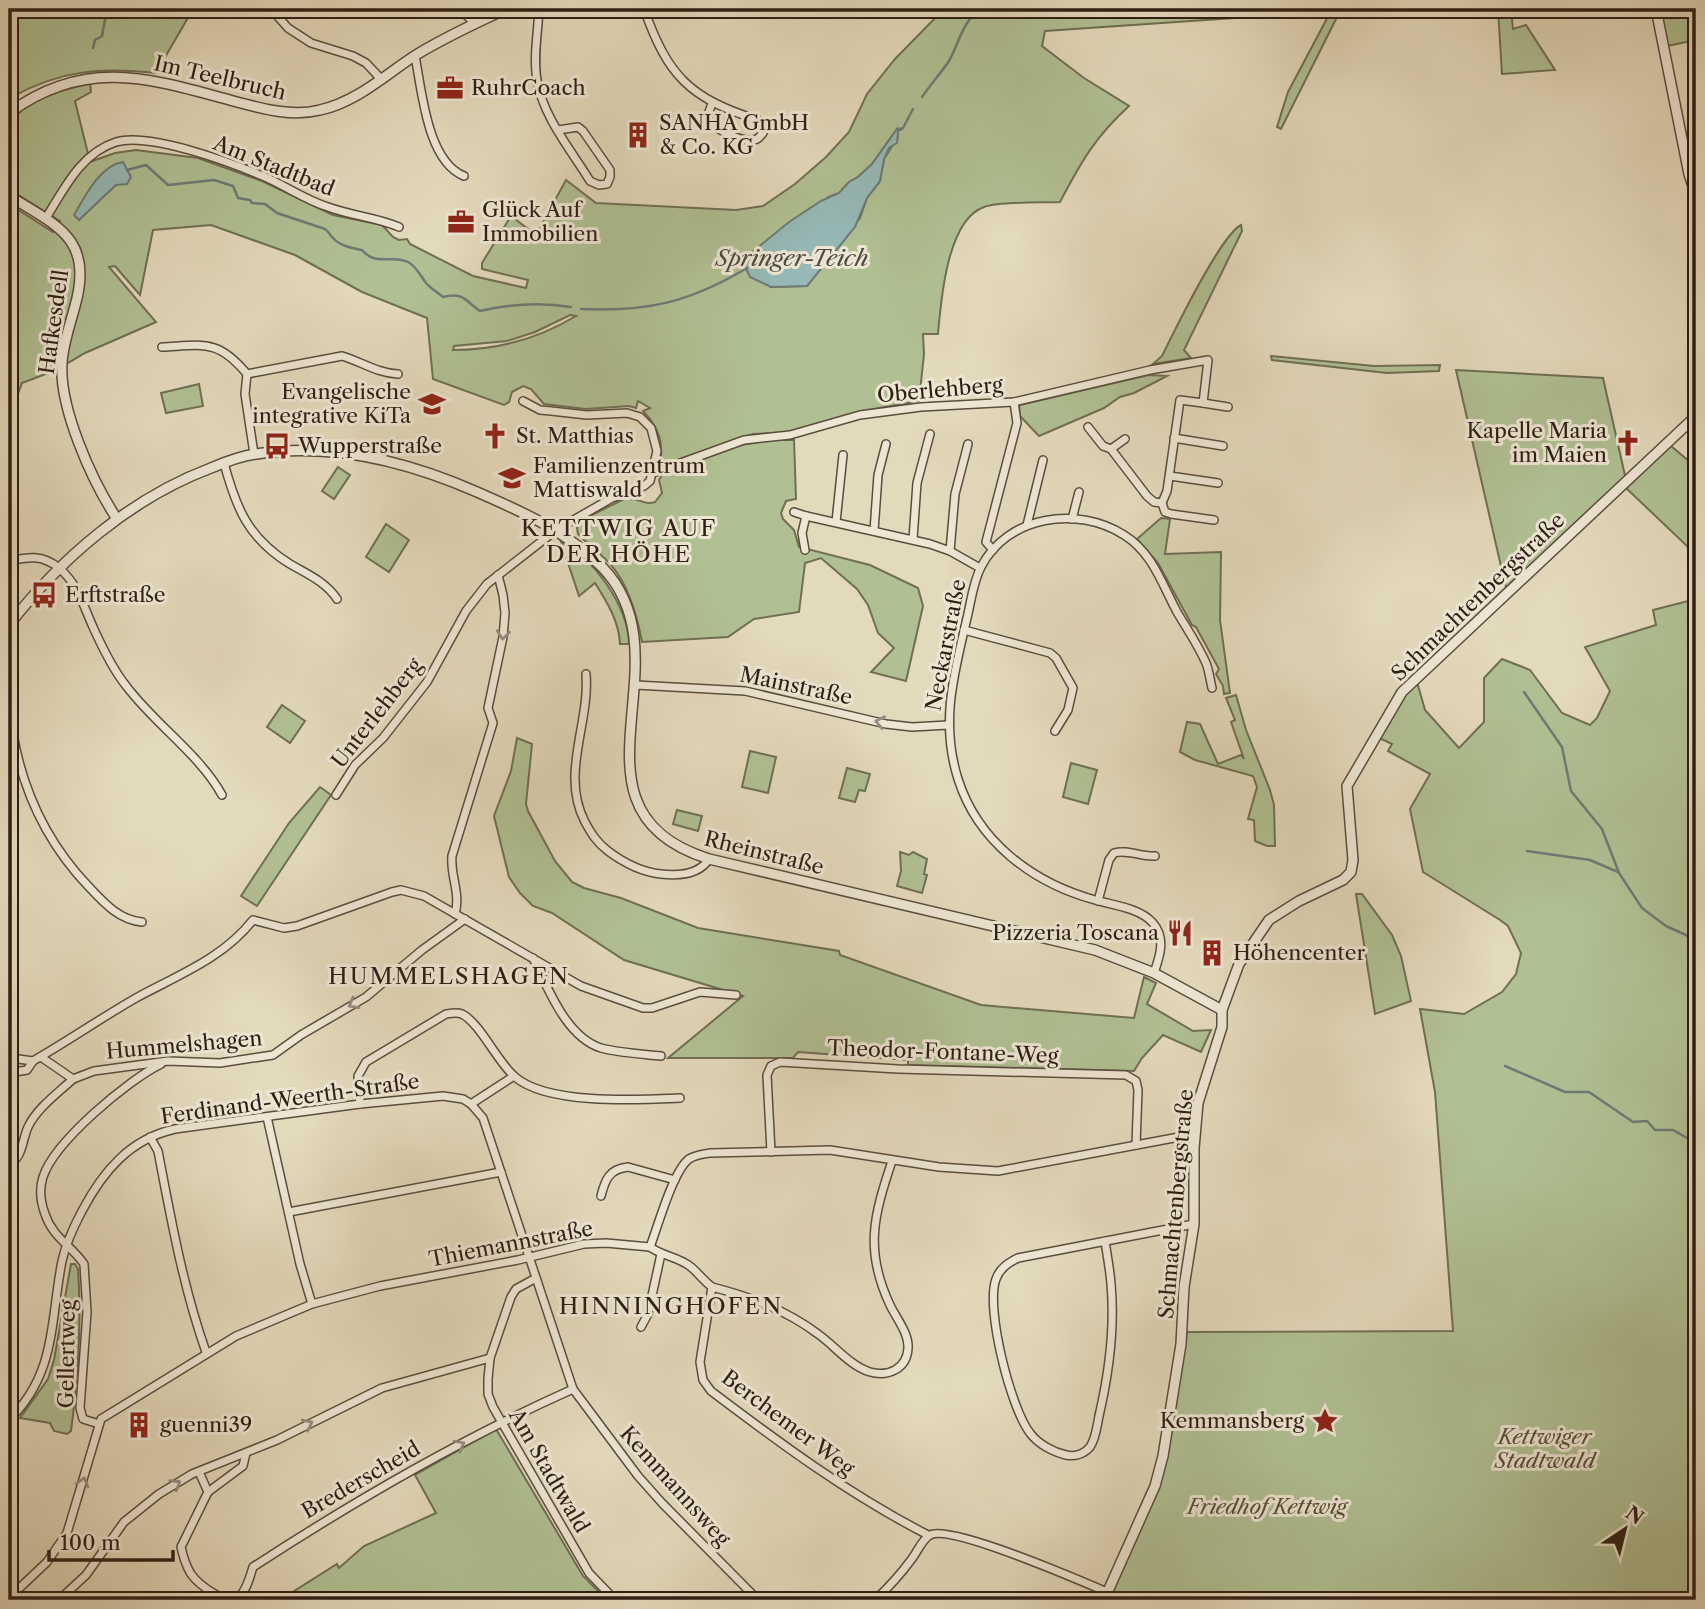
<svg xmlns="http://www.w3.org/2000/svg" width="1705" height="1609" font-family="'Libre Caslon Text',serif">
	<rect width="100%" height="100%" fill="#e3d9bb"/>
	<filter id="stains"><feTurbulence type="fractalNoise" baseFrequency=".00286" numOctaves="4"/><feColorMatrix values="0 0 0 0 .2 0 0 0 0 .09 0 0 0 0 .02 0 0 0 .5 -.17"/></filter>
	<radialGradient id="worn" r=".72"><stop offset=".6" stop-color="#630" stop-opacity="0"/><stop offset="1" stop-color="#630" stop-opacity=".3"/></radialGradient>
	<g fill="#b0c093" stroke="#6f6f54" stroke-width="2" fill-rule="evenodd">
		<path d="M9,9H193L156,73C103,67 60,70 12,97L9,90Z"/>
		<path d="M944,9H1325L1323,12L1045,31L1042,46L1084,78L1129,106C1095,137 1081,162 1060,202C1040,203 1002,201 984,207C947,220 941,300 938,334H923L924,354L919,401L857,412L789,432L753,434L660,466C664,442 659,428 643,411L650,408L638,401L636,408L629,406L586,409L544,404L531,389L523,386L512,392L509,402L504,405L433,379L427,318L362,292L295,255L211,225L153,230L140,295L115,266L109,267L156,322L85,353L56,370L22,383L9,418V204L53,232L60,221L9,189V122L30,103L60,91L90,83L91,92L75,101L90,162L115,153L136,150L198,158L262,181L333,215L382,225L393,237L399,240L407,239L410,244L473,276L526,288L528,280L482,269V263L511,216L536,235L566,180L596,203L736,210L763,206L795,184L826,157L849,132L867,94L895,59ZM897,129L898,137L884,159L880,181L867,198L860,218L807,286L771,287L828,197L839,193L849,182L858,177L872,164ZM570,315L576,316C538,339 496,350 453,350L454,346L507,341L535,332Z"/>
		<path d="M1332,9H1341L1281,129L1277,127L1288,92Z"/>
		<path d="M1498,9H1511L1513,29L1526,25L1555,70L1502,74Z"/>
		<path d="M1661,9H1696V40L1667,46Z"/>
		<path d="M1241,225L1242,231L1184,350L1191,358L1153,364L1162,356C1175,330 1220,236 1241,225Z"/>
		<path d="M1271,356L1374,366L1440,365L1439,371L1387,373L1272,360Z"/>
		<path d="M1456,370L1603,378L1626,480L1506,588Z"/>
		<path d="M1149,375L1167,376L1134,393L1120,397L1104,408L1039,436L1020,416L1019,405Z"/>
		<path d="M199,384L203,406L166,413L161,393Z"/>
		<path d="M772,440H794L796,499L786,501L781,513L783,519L794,530L799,547L870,565L918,588L923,606L906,681L871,672L894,648L878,633L868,605L857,589L821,558L805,563L799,612L754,619L728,637L642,642C637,615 629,586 611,565C601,553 588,545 578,534L577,528L580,521L626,498C638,497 644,506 655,502L662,493L659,480L663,473L741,445Z"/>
		<path d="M1671,446L1696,467V555L1692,556L1687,546L1625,487Z"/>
		<path d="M338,467L350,475L334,499L322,491Z"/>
		<path d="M1161,518L1170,519L1165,554L1221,552L1220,620L1230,693L1224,694L1223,686L1216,674L1219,669L1196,627L1192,625L1158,563L1137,539Z"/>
		<path d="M386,524L409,540L389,572L366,557Z"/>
		<path d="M561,542C594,558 628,606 629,644H620C619,621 607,602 595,583L579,596Z"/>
		<path d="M1696,599V1600H1106L1157,1487L1187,1332L1453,1331L1435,1092L1420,1009L1464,1014L1502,992L1516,974L1521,953L1508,926L1500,920L1423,872L1410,809L1430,774L1388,751L1392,744L1377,737L1398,701L1417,682L1425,710L1459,748L1484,722V678L1502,659L1530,670L1562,713L1590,725L1597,718L1610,691L1585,647L1656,625L1653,610Z"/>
		<path d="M1236,695L1246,730L1270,790L1274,805L1275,846H1267L1255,841L1254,820L1248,819L1257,787L1253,776L1195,760L1180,752L1187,722L1200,724L1218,764L1241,755L1244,759L1231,722L1235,720L1226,698Z"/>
		<path d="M282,705L305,721L290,743L267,727Z"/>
		<path d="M517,738L532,744L526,804L528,811L555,861L572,882L584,888L621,898L698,928L839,951L840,955L981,1005L1134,1018L1144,977L1156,983L1147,1004L1193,1031L1211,1030L1201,1052L1163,1035L1142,1058L1134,1071L908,1065V1060L798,1052L793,1058H668L743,996L624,960L552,913L533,906L520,893L509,877L494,816L511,771Z"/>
		<path d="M750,751L776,757L768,793L742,787Z"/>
		<path d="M1071,763L1097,770L1088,804L1063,797Z"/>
		<path d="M847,768L870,774L865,791L859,790L855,802L839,798Z"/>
		<path d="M320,787L331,795L257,906L241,896L289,823Z"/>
		<path d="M677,810L702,816L698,831L673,824Z"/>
		<path d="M900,852L909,855L913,852L927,859L924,874L927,875L922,893L897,886L901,871Z"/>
		<path d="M1356,894H1362L1392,935L1401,956L1411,1001L1375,1014Z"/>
		<path d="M71,1264H75L78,1269C82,1323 78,1377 71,1431L67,1434L54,1431L50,1423L20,1418L48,1379L54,1360Z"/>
		<path d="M496,1429L583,1576L607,1600H280L337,1564L339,1568L364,1546L436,1513L415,1475Z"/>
	</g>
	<g fill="#96b9b7" stroke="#6c7b76" stroke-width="2">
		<path d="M903,128L898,131L897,143L889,148L884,159L880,181L867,198L855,227L807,286L771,287L750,277L745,266L751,253L789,222L821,201L839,193L849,182L858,177L872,164L897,129Z"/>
		<path d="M123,162L131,177L127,184L116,185L79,220L74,215C84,198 100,165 123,162Z"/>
	</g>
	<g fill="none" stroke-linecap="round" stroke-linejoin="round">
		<g stroke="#6c7b76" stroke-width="2.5">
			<path d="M93,48L95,40L102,36L107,9"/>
			<path d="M922,97C930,85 941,73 949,61C959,43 963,20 981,9"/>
			<path d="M900,130L903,128L913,109"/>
			<path d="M127,170L146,165L168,185L214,180L233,186L238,198L250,200L252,203L265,204L277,213L325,229C328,231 330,235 333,238C340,246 352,248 362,250C376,267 393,254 408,262C416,266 420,275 426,283C430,288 437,292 443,297C464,292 464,300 480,311C510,304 541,302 571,307"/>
			<path d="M581,309C648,312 690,302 747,268"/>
			<path d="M1524,692L1562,747L1571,791L1602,829L1619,873L1642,908L1666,926L1686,935L1696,947"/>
			<path d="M1527,851L1590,860L1618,872"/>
			<path d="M1505,1066L1565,1092H1589L1633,1122L1647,1121L1655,1130H1673L1696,1143"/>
		</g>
		<g stroke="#5b4d3e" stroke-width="10">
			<g id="minor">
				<path d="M271,9L288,28L311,43L353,56L366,63L381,79"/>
				<path d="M459,9L475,23"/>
				<path d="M539,9C538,32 533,57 537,80C543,117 571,150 590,181L599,185L607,184L610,177V170L583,131L578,127L558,130"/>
				<path d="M644,9C668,76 689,98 758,120L763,125V133C759,137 759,139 754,140C743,143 711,128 707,118L712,103"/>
				<path d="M415,56C422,91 427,161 464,176"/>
				<path d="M46,218C64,189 81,153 116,142C150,132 232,163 265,177C286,186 305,200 328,207C352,216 376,217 399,227"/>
				<path d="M162,347C204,345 218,339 247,374L245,394L254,454"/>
				<path d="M247,374L342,356C362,362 377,373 398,374"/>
				<path d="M1203,403L1228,407"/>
				<path d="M1174,438L1223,446"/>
				<path d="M1111,449L1125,439"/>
				<path d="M224,463C236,508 248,538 290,564C307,574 326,582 337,599"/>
				<path d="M653,473L744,440L790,435L860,415L921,407L1014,402L1150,370L1208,360L1203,403L1180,400L1167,491L1162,503L1154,502L1147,496L1111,449L1103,446L1088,427"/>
				<path d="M1170,476L1218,483"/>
				<path d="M1162,503L1165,512L1171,514L1214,520"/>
				<path d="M794,512L806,516L930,544L950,551L980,568"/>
				<path d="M1072,519L1079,492"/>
				<path d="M836,522L843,455"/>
				<path d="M1027,525L1043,460"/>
				<path d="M874,531L878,475L886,444"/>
				<path d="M913,539L917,483L930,434"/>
				<path d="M805,550L802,533L806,516"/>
				<path d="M993,550L986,542L1017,423L1014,402"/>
				<path d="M950,551L955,494L968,444"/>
				<path d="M9,561C28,557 42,554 59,568C78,584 83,605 93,627C102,647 113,670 127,687C156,725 200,755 222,795"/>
				<path d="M964,630L1050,653L1056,658L1073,688L1068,710L1055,731"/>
				<path d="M586,674C590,724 560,774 585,822C591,833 597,843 608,851C624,863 641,872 661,874C679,876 699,875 709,859"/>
				<path d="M636,685L745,691L886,724L912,727L948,725"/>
				<path d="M9,703C15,773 40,836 89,887C104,903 119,920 142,922"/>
				<path d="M336,795L355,765L383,738L427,682L466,611L487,584L556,530L612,498L644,486L650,481L657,451L651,428L640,417L627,413L587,415L551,411L540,410L523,401"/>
				<path d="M1098,901L1109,860L1114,853C1127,849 1141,857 1155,856"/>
				<path d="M455,914C461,893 450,876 452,856L493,723L488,708L503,637L505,613L503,595L498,575"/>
				<path d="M533,958C548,988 566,1037 601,1048C620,1053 642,1054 661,1056"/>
				<path d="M1154,973C1160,956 1166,938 1153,923C1140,908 1113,905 1095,900C1033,883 978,842 958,779C940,722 954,674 967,618C971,602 973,582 981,567C1007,516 1077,505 1124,535C1152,552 1162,584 1177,612C1187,629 1198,645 1206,663C1209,670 1210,680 1212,688"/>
				<path d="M41,1057L73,1079L94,1071L168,1061L220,1063L273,1055L301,1035L366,997L422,950L465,919"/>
				<path d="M11,1058L33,1061"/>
				<path d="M9,1073L27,1070L33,1061C68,1041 101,1018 136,998C178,975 222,959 253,920L284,928L297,926L392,892L401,890L424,896L581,986L643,1008H652L700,992L736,995"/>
				<path d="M360,1104L358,1076L366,1062L446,1014C452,1013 457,1012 462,1014C480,1023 498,1063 515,1077C548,1105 637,1100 680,1098"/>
				<path d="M471,1104L514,1076"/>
				<path d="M267,1117L300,1264L312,1304"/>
				<path d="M150,1137L158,1151C171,1219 183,1287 206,1352"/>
				<path d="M771,1152L767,1075L771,1066L780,1062L898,1069L1126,1075L1136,1081L1138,1090L1136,1145"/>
				<path d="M9,1164C23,1158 22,1140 28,1127C37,1108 58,1093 73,1079"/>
				<path d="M601,1196C605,1180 609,1169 628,1167L675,1180"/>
				<path d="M289,1212L501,1172"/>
				<path d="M1105,1241C1107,1255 1110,1270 1111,1284C1115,1328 1109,1373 1099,1416C1097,1426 1096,1438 1090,1447C1084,1454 1075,1457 1066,1455C1053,1452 1038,1444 1030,1433C1011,1409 985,1308 996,1279C1000,1268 1008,1263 1018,1258L1194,1224"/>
				<path d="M650,1247C658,1226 673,1171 689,1159C695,1155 703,1154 710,1153L830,1150L939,1167L998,1171L1195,1134"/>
				<path d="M650,1247C662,1256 679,1257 691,1267C699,1274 704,1281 712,1287L700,1362L703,1380L711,1391C781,1444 850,1495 928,1535"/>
				<path d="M536,1278L516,1289L511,1297L490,1358L488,1379V1394L493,1407L589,1573L615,1600"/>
				<path d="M712,1287C751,1297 786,1310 818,1334C835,1346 850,1366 870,1372C888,1377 907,1369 908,1348C909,1333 896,1318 890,1305C864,1250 874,1215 892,1161"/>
				<path d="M641,1327L648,1314L661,1254"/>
				<path d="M9,1420C57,1373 50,1321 62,1261C66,1243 74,1226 82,1211C103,1171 130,1139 175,1129L360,1104L443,1096L463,1099L471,1104L483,1118L573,1389L638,1476L662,1503L758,1600"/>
				<path d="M99,1424L83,1419L80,1408L87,1312L84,1264C71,1245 53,1238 45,1214C41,1203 39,1189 43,1177C54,1142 128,1080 161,1064"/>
				<path d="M246,1453L243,1466L208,1492L181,1547C183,1556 186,1566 191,1574C198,1584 227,1607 239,1597C247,1590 250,1576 253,1567C356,1500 461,1439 573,1389"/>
				<path d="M199,1472L208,1492"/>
				<path d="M9,1598L47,1562L67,1533L101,1419L236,1336L312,1304L380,1286L518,1260L584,1244L606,1243L650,1247"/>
				<path d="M59,1600L86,1575L124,1522L159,1494L192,1474L277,1440L382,1388L490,1358"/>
				<path d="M875,1600C888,1588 900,1575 911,1560C917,1553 922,1539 930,1535C950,1524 1081,1581 1107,1592"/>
			</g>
		</g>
		<g stroke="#5b4d3e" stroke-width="12">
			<g id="tertiary">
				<path d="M1656,9L1689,174L1696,195"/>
				<path d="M9,113C87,56 152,79 237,102C264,109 292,117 320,110C357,102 386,74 416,55C445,37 476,23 506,9"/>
				<path d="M9,196C58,226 94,239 75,306C70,325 63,344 62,363C59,408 92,481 117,519"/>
				<path d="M9,625C61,558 131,498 211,468C225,462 241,456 256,454C332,442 409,462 477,492C523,512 568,532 603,568C691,661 553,810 709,859L1095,950L1154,973L1222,1010"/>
				<path d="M9,1009L12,1049L9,1064"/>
				<path d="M1104,1600L1155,1486L1163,1456L1181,1344L1184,1287L1194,1224V1148L1198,1103L1222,1027V1010L1239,964L1269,920L1299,901L1343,880L1351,872L1353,860L1347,786L1402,692L1696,416"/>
			</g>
		</g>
		<use href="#minor" stroke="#ede6d3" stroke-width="7"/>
		<use href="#tertiary" stroke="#ede6d3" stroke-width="9"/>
	</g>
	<defs><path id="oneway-chevron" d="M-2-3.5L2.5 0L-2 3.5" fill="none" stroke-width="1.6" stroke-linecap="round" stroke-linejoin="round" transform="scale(1.75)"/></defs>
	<g stroke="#978c7d">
		<use href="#oneway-chevron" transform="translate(503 635) rotate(97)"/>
		<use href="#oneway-chevron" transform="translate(880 722) rotate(-168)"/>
		<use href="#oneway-chevron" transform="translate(353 1004) rotate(151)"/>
		<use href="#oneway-chevron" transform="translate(308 1424) rotate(-26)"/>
		<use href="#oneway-chevron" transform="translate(460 1445) rotate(-28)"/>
		<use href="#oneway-chevron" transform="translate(83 1482) rotate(-74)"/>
		<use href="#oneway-chevron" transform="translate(176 1484) rotate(-31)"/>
	</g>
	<defs>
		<g id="office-bare" transform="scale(2.1)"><path d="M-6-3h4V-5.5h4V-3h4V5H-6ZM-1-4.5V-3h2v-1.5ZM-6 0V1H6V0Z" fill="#8f2418" stroke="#ede6d3" stroke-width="2.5" paint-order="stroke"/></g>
		<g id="building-bare" transform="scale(2.1)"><path d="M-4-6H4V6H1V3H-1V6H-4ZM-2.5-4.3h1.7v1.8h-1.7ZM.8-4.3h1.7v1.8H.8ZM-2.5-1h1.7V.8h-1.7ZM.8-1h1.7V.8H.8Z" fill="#8f2418" stroke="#ede6d3" stroke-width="2.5" paint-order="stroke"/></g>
		<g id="school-bare" transform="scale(2.1)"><path d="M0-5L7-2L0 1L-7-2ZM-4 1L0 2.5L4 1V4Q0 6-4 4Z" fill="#8f2418" stroke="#ede6d3" stroke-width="2.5" paint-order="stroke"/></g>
		<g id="church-bare" transform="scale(2.1)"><path d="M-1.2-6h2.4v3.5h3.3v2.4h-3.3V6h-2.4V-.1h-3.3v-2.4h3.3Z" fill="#8f2418" stroke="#ede6d3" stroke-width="2.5" paint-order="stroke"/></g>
		<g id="bus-bare" transform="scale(2.1)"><path d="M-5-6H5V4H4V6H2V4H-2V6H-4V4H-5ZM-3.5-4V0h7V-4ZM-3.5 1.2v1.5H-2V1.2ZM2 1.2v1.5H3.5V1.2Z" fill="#8f2418" stroke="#ede6d3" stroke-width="2.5" paint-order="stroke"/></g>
		<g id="restaurant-bare" transform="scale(2.1)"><path d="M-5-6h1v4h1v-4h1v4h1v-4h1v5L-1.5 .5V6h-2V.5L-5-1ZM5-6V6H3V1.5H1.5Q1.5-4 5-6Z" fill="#8f2418" stroke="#ede6d3" stroke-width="2.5" paint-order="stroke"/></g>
		<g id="sight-bare" transform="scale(2.1)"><path d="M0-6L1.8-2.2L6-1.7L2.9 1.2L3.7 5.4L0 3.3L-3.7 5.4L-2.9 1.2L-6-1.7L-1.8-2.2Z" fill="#8f2418" stroke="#ede6d3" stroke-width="2.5" paint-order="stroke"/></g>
	</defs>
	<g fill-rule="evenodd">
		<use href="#office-bare" x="450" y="88"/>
		<use href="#building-bare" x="638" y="135"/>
		<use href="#office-bare" x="461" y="222"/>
		<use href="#school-bare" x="432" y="404"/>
		<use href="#church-bare" x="495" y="436"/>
		<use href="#church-bare" x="1628" y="443"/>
		<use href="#bus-bare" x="277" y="446"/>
		<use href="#school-bare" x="512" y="478"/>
		<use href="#bus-bare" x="44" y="595"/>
		<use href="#restaurant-bare" x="1180" y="933"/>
		<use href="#building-bare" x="1212" y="953"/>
		<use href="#sight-bare" x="1325" y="1421"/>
		<use href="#building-bare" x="139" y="1425"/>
	</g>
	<g text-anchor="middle" stroke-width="6" stroke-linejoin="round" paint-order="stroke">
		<g font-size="21" fill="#2e1e14" stroke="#ede6d3">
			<text transform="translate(220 78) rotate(13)" y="7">Im Teelbruch</text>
			<text transform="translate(274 166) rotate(22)" y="7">Am Stadtbad</text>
			<text transform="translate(54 322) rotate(-82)" y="7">Hafkesdell</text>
			<text transform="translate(940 390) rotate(-5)" y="7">Oberlehberg</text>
			<text transform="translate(1478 597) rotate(-44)" y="7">Schmachtenbergstraße</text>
			<text transform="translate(946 645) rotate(-79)" y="7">Neckarstraße</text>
			<text transform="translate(796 686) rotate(12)" y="7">Mainstraße</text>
			<text transform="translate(377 713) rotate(-52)" y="7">Unterlehberg</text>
			<text transform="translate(764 853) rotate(14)" y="7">Rheinstraße</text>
			<text transform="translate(184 1045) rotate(-5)" y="7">Hummelshagen</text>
			<text transform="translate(943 1052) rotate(2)" y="7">Theodor-Fontane-Weg</text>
			<text transform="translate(290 1099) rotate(-8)" y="7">Ferdinand-Weerth-Straße</text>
			<text transform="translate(1176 1204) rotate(-85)" y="7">Schmachtenbergstraße</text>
			<text transform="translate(511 1244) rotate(-11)" y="7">Thiemannstraße</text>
			<text transform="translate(67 1354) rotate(-89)" y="7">Gellertweg</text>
			<text transform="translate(788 1423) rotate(37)" y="7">Berchemer Weg</text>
			<text transform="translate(549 1471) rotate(60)" y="7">Am Stadtwald</text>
			<text transform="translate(361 1480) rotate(-30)" y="7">Brederscheid</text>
			<text transform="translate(675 1486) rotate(48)" y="7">Kemmannsweg</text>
		</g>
		<g font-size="21" fill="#2e1e14" stroke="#ede6d3" text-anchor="start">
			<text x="471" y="95">RuhrCoach</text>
			<text x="659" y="130">SANHA GmbH<tspan x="659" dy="24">&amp; Co. KG</tspan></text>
			<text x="482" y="217">Glück Auf<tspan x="482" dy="24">Immobilien</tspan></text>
			<text x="411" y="399" text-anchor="end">Evangelische<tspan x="411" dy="24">integrative KiTa</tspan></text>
			<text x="1607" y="438" text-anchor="end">Kapelle Maria<tspan x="1607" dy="24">im Maien</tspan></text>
			<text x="516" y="443">St. Matthias</text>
			<text x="298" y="453">Wupperstraße</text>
			<text x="533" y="473">Familienzentrum<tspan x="533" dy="24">Mattiswald</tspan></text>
			<text x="65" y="602">Erftstraße</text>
			<text x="1159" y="940" text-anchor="end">Pizzeria Toscana</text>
			<text x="1233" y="960">Höhencenter</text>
			<text x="1304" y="1428" text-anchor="end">Kemmansberg</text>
			<text x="160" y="1432">guenni39</text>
		</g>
		<g font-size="21" font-style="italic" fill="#554f3a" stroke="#ede6d3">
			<text x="1545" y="1444">Kettwiger<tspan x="1545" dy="24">Stadtwald</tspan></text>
			<text x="1267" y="1514">Friedhof Kettwig</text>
		</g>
		<g font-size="23" font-style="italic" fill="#4d4c45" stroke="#ede6d3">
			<text x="792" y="266">Springer-Teich</text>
		</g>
		<g font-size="23" letter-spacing="2" fill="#2e1e14" stroke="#ede6d3">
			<text x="619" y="536">KETTWIG AUF<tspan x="619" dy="26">DER HÖHE</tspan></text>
			<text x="449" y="984">HUMMELSHAGEN</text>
			<text x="671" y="1314">HINNINGHOFEN</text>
		</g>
	</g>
	<rect width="1705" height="1609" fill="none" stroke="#e3d9bb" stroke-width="35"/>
	<rect x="10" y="10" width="1684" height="1588" fill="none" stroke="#2e1e14" stroke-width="3.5"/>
	<rect x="18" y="18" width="1670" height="1574" fill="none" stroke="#2e1e14" stroke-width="2"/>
	<g transform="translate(1625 1529) rotate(35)" stroke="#ede6d3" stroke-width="5" paint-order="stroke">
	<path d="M0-5L12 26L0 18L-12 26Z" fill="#2e1e14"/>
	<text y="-10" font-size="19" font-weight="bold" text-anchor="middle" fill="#2e1e14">N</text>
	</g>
	<path d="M49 1550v10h124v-10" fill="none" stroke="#2e1e14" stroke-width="3.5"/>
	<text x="60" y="1550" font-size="21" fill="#2e1e14" stroke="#ede6d3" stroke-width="5" paint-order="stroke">100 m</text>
	<rect width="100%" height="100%" filter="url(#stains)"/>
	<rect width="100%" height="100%" fill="url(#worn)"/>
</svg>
